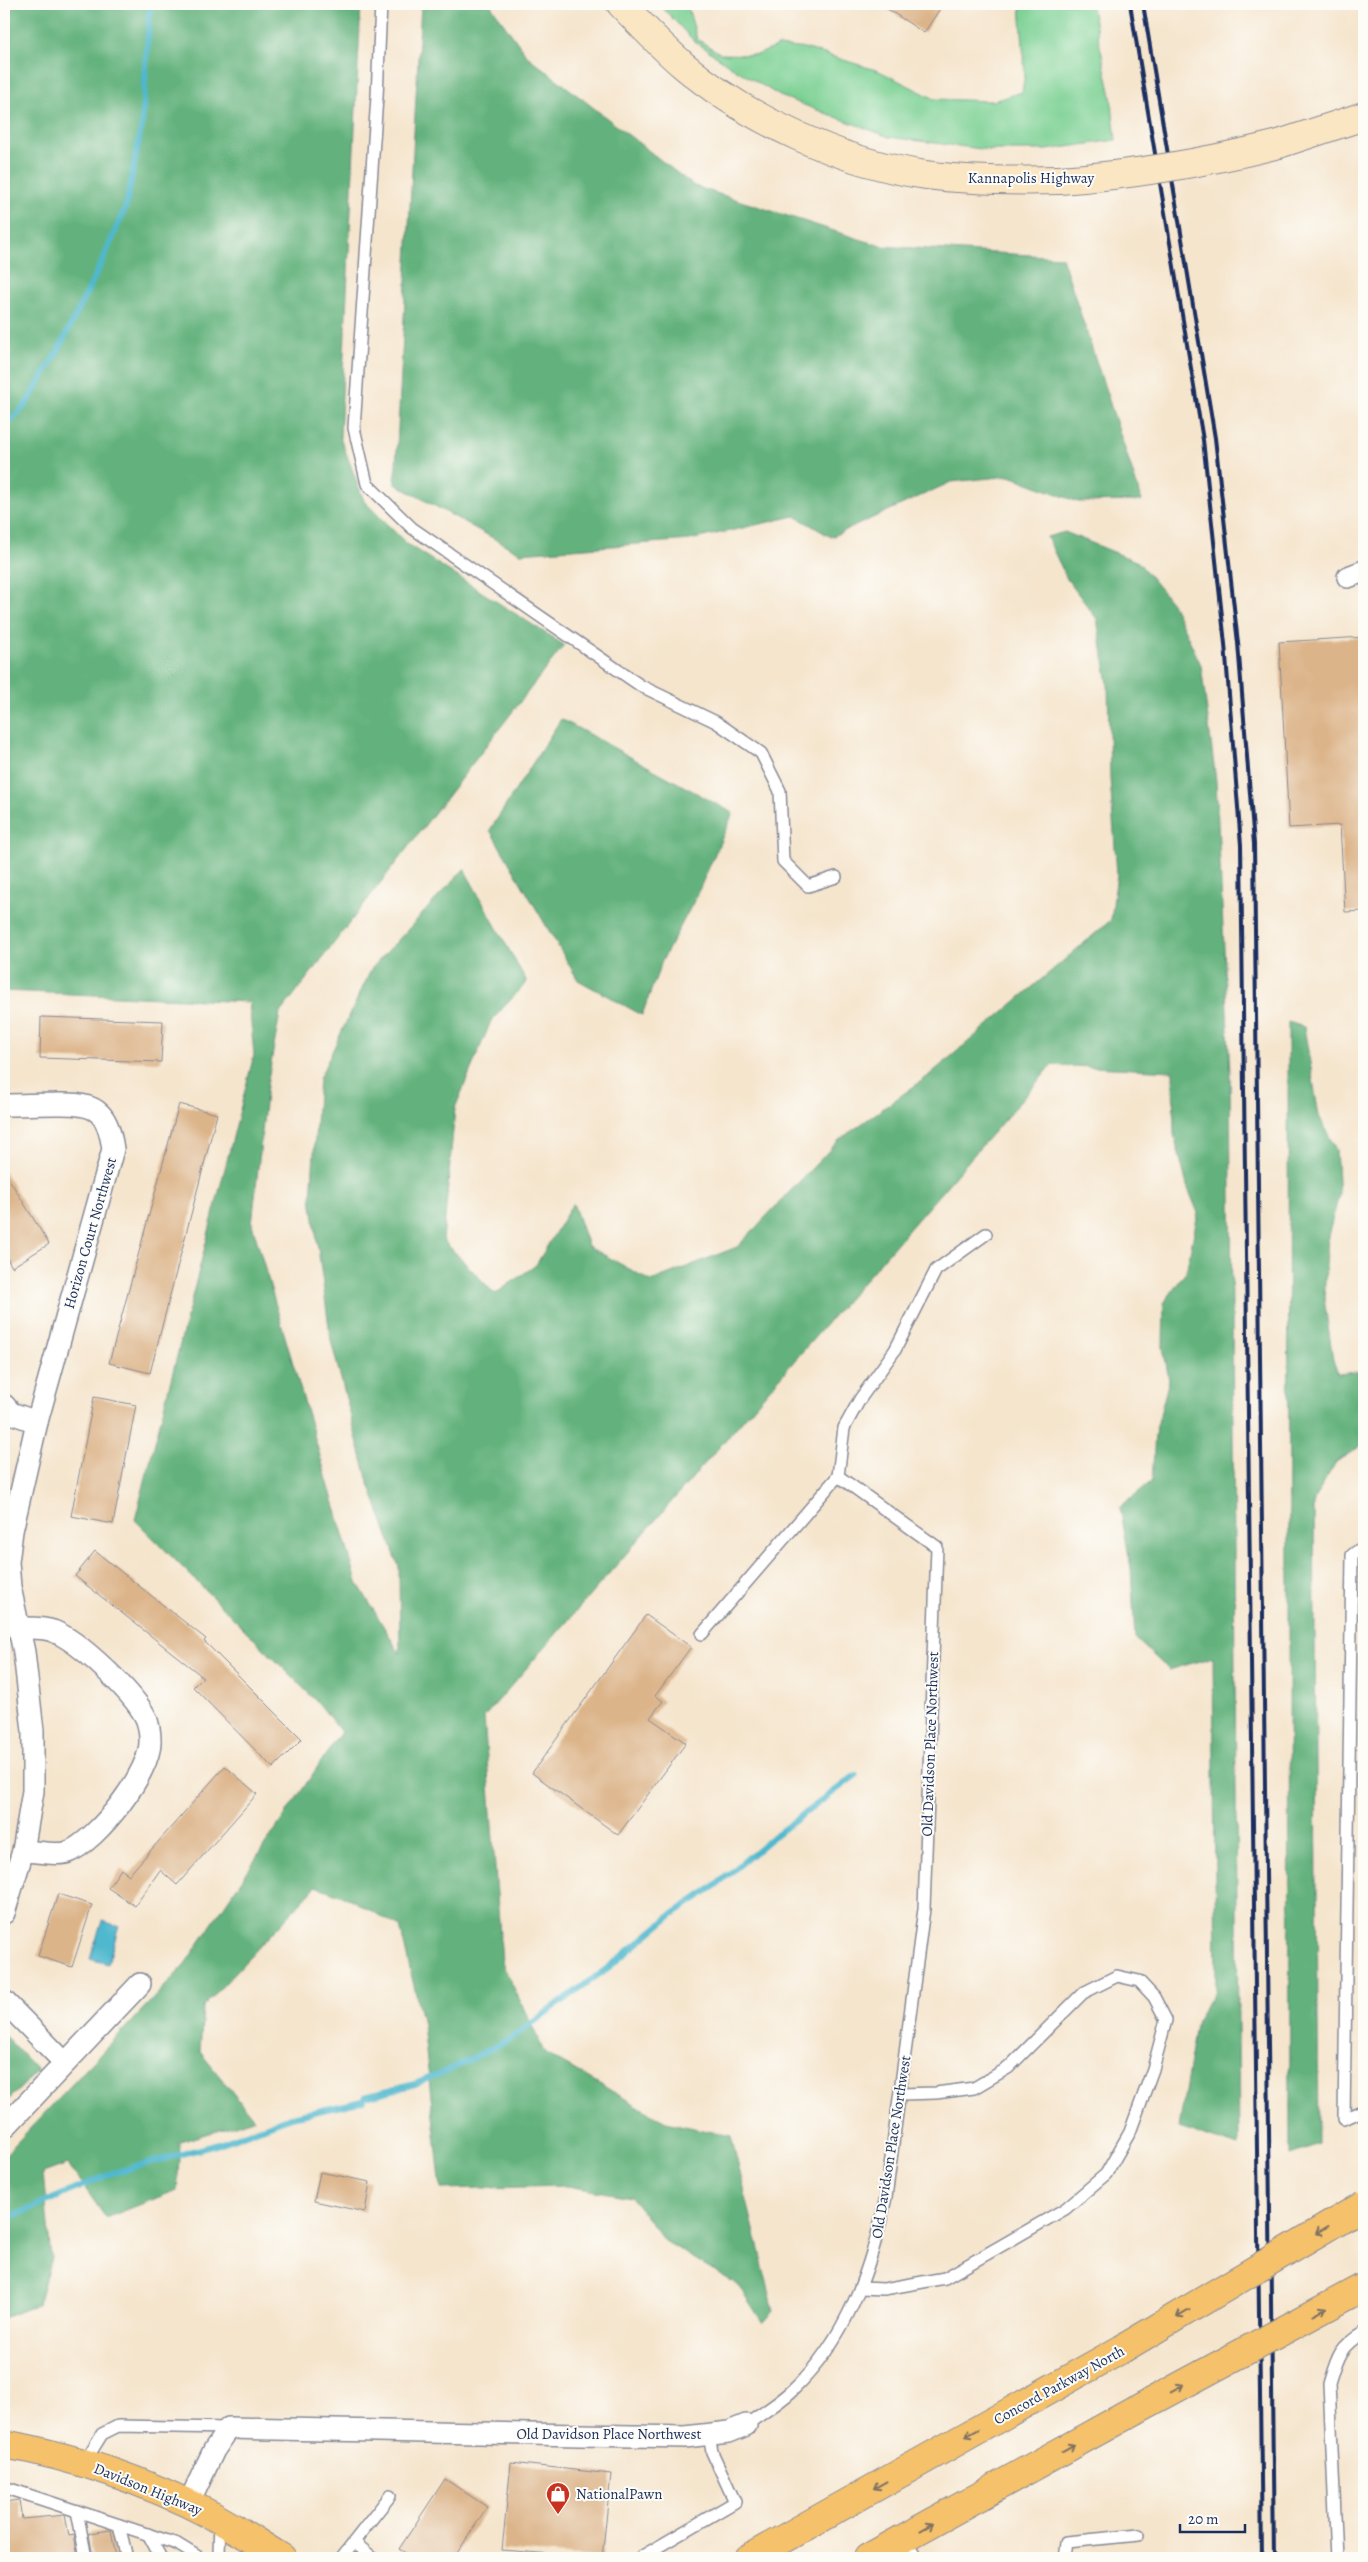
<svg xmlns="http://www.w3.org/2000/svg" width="1368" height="2562" font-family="Alegreya,serif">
	<rect width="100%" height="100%" fill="#fdfcf7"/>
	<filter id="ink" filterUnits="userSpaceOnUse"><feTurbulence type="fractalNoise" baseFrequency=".02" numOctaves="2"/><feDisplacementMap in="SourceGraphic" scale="10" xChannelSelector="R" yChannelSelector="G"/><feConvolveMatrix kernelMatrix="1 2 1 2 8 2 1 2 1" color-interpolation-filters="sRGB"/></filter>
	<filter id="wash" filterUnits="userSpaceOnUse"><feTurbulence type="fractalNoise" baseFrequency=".0096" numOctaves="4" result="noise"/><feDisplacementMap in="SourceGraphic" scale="20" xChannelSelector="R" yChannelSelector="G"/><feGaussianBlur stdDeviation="1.12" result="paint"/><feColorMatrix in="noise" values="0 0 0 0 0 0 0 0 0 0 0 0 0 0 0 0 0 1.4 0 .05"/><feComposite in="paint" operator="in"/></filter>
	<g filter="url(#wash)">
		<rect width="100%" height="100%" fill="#f5e5cd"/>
		<path fill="#7ad093" stroke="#4a8078" d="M659,4H687L697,39L721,54L757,55L778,46L808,49L879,71L935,99L993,101L1022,92L1025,74L1020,4H1091L1111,96L1116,140L1046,150H989L889,137L780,96L730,66L692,39Z"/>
		<g fill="#63b27d" stroke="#3f706e">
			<path d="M4,4H361L340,437L364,501L407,544L564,645L280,1013L267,1085L252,1224L357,1582L400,1654L399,1567L367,1478L331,1341L311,1198L319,1079L372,968L464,869L527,982L491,1021L455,1108L443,1240L495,1294L536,1265L573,1203L588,1246L651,1281L737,1247L839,1140L927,1077L1111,920L1117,874L1110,779L1108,684L1097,619L1067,579L1047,537L1065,532L1138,562L1172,603L1201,665L1216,781L1230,1073L1239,2147L1179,2128L1197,2019L1216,1989L1213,1657L1169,1670L1135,1638L1131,1568L1120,1507L1152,1481L1155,1434L1169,1380L1163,1347L1164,1303L1186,1272L1198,1213L1187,1186L1174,1134L1173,1071L1052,1065L484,1717L502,1963L545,2053L666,2122L731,2136L774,2311L763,2323L738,2285L665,2241L631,2197L567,2186L441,2189L423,2024L400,1927L350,1899L316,1886L203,2007L200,2052L254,2119L180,2142L177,2190L106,2218L68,2164L43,2173L51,2258L38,2304L4,2318V2156L183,1967L341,1732L320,1705L135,1520L254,1055L249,1002L4,991Z"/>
			<path d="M421,4H490L527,56L694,186L881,246L1062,257L1142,501L1078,502L1010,476L951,482L831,537L795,516L690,540L520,553L395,484Z"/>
			<path d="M561,719L733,813L695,899L662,961L642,1015L578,980L490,830Z"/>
			<path d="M1288,1022L1304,1027L1319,1116L1336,1150L1339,1195L1328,1236L1324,1298L1333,1360L1338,1374L1364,1371V1444L1336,1462L1314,1499L1319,2145L1290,2155Z"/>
			<path d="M4,2035L38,2071L4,2104Z"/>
		</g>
		<path fill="#50b8ce" stroke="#367496" d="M102,1921L119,1926L108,1964L90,1959Z"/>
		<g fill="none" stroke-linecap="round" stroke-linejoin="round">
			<g stroke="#50b8ce" stroke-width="6">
				<path d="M4,427L25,406L59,349L103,260L126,206L142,124L150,4"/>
				<path d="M4,2220L112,2173L219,2144L291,2117L363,2101L365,2097L415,2084L453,2068L510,2039L609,1967L673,1914L715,1886L769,1840L856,1775"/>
			</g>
		</g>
		<g id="blocks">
			<g fill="#dcb489">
				<path d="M880,4H943L924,33Z"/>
				<path d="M1364,637V911L1345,912L1340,825L1289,828L1279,642Z"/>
				<path d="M41,1017L163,1021L161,1062L40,1058Z"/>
				<path d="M179,1104L217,1114L150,1373L109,1363Z"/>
				<path d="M4,1171L49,1244L12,1267L4,1253Z"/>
				<path d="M94,1397L136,1405L113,1524L71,1516Z"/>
				<path d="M95,1551L206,1639L204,1641L302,1739L273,1768L193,1687L203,1677L75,1576Z"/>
				<path d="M646,1615L691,1647L655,1696L663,1701L650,1718L686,1743L618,1835L532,1773Z"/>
				<path d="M225,1766L257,1794L177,1885L160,1870L135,1906L108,1888L121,1869L129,1875Z"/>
				<path d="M58,1894L92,1905L72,1967L38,1956Z"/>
				<path d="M320,2172L370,2182L365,2212L314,2201Z"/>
				<path d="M511,2463L611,2474L602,2558L502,2550Z"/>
				<path d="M445,2479L487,2507L454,2558H413L399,2549Z"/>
				<path d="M19,2500L22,2519L65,2515L69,2536L74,2535L78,2558H8L4,2536V2502Z"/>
				<path d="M111,2530L116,2558H93L89,2533Z"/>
			</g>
		</g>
	</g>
	<g filter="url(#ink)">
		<use href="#blocks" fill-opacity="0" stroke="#888a96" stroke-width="1"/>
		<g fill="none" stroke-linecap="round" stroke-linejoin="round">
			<g stroke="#888a96" stroke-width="14">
				<g id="service">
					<path d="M381,4L377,97L354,428L367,484L412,528L641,686L716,722L761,753L780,791L783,861L808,886L836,877"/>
					<path d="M1364,1546L1352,1555L1344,2119L1364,2110"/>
					<path d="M702,1634L838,1476"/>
					<path d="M861,2288L884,2289L945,2278L1065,2209L1106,2174L1130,2132L1153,2069L1166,2020L1154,1997L1139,1981L1117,1976L1083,1993L1008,2068L974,2088L936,2093L901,2094"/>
					<path d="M746,2425C761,2414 778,2404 792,2391C847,2339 871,2269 886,2197L924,1909L937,1547L838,1476L844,1428L860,1399L895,1350L936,1270L986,1234"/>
					<path d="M84,2463L102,2434L118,2426L229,2428"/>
					<path d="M4,2487L177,2544L200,2558"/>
					<path d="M77,2511L86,2558"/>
					<path d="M220,2520L219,2554L225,2558"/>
					<path d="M119,2525L127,2558"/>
					<path d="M148,2534L161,2558"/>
					<path d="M354,2542L373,2558"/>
					<path d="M341,2558L390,2496"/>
					<path d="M639,2558L735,2502L712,2452L709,2434"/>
					<path d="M1064,2558L1066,2542L1139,2535"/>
					<path d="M1337,2558L1329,2384C1337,2357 1339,2347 1364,2332"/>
				</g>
			</g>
			<g stroke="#888a96" stroke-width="24">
				<g id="minor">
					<path d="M1348,577L1364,571"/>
					<path d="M4,1105C21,1105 38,1104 55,1104C94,1103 107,1108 113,1149L37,1422L12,1531L8,1562L10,1587L24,1652L33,1731V1791L23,1851L4,1913"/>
					<path d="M4,1405L11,1413L37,1422"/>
					<path d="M19,1628C29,1628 43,1627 53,1631C78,1640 134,1693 146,1718C148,1723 150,1733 150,1740C152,1771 97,1841 68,1852C59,1856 34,1851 23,1851"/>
					<path d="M4,2001L65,2063"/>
					<path d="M4,2128L140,1984"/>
					<path d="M188,2505L214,2450L229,2428L685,2437L729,2432L746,2425"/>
					<path d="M901,2541L912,2558"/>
				</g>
			</g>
			<g stroke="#888a96" stroke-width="30">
				<g id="secondary">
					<path d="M621,4C641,25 661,46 683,65C748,120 843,163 926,175C971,181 1015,181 1059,180"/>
					<path d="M1279,144L1364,116"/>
				</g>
			</g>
			<g stroke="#888a96" stroke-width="30">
				<path id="primary" d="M4,2444C76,2457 148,2482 213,2516C237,2529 259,2544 282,2558"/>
			</g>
			<g stroke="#888a96" stroke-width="30">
				<g id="trunk">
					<path d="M749,2558L1122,2349"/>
					<path d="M868,2558L1134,2411"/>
				</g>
			</g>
			<use href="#service" stroke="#fff" stroke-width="11"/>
			<use href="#minor" stroke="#fff" stroke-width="21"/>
			<use href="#secondary" stroke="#fbe6c4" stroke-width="28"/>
			<use href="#primary" stroke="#f5c16b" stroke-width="28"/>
			<use href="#trunk" stroke="#f5c16b" stroke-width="28"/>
			<g stroke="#1b2f5e" stroke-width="4">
				<path d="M1130,4L1203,440L1225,644L1241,845L1262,2558"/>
				<path d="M1143,4L1215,438L1238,643L1254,844L1274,2558"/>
			</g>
			<g stroke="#888a96" stroke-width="30" stroke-linecap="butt">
				<path id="secondary-bridge" d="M1059,180C1134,175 1207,162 1279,144"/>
			</g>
			<g stroke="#888a96" stroke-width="30" stroke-linecap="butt">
				<g id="trunk-bridge">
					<path d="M1122,2349L1364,2205"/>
					<path d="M1134,2411L1364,2287"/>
				</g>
			</g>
			<use href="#secondary-bridge" stroke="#fbe6c4" stroke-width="28"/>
			<use href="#trunk-bridge" stroke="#f5c16b" stroke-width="28"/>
		</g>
		<defs><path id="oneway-shaft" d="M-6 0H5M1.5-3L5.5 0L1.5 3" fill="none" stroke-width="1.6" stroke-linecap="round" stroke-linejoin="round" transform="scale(1.25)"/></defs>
		<g stroke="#7d7164">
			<use href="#oneway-shaft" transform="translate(1322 2230) rotate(149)"/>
			<use href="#oneway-shaft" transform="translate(1320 2311) rotate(-28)"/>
			<use href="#oneway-shaft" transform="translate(1183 2313) rotate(149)"/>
			<use href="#oneway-shaft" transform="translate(1177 2388) rotate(-28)"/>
			<use href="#oneway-shaft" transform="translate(972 2433) rotate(151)"/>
			<use href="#oneway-shaft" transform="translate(1068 2448) rotate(-29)"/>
			<use href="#oneway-shaft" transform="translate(880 2485) rotate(151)"/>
			<use href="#oneway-shaft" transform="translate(927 2527) rotate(-29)"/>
		</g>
	</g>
	<defs>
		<g id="shop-pin" transform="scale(1.25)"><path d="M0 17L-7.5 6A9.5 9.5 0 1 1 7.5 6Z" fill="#c8321e" stroke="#fdfcf7"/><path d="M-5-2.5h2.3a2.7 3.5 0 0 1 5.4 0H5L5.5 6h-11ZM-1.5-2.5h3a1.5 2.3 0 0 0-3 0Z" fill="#fff"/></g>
	</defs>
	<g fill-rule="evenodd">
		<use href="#shop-pin" x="558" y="2494"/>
	</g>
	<g text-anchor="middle" stroke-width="4" stroke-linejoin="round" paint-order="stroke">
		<g font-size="15" fill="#1b2f5e" stroke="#fdfcf7">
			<text x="1031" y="183">Kannapolis Highway</text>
			<text transform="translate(90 1233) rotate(-74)" y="5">Horizon Court Northwest</text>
			<text transform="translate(930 1744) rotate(-88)" y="5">Old Davidson Place Northwest</text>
			<text transform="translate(891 2147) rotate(-81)" y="5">Old Davidson Place Northwest</text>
			<text transform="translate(1059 2385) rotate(-29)" y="5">Concord Parkway North</text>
			<text x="609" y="2439">Old Davidson Place Northwest</text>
			<text transform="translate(148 2489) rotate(22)" y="5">Davidson Highway</text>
		</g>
		<g font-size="15" fill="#1b2f5e" stroke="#fdfcf7" text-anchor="start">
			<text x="576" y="2499">NationalPawn</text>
		</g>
	</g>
	<rect width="1368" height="2562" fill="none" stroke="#fdfcf7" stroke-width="20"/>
	<path d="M1180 2524v8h65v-8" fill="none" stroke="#1b2f5e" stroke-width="2.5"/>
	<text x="1188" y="2524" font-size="15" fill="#1b2f5e" stroke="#fdfcf7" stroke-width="4" paint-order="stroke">20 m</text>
</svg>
